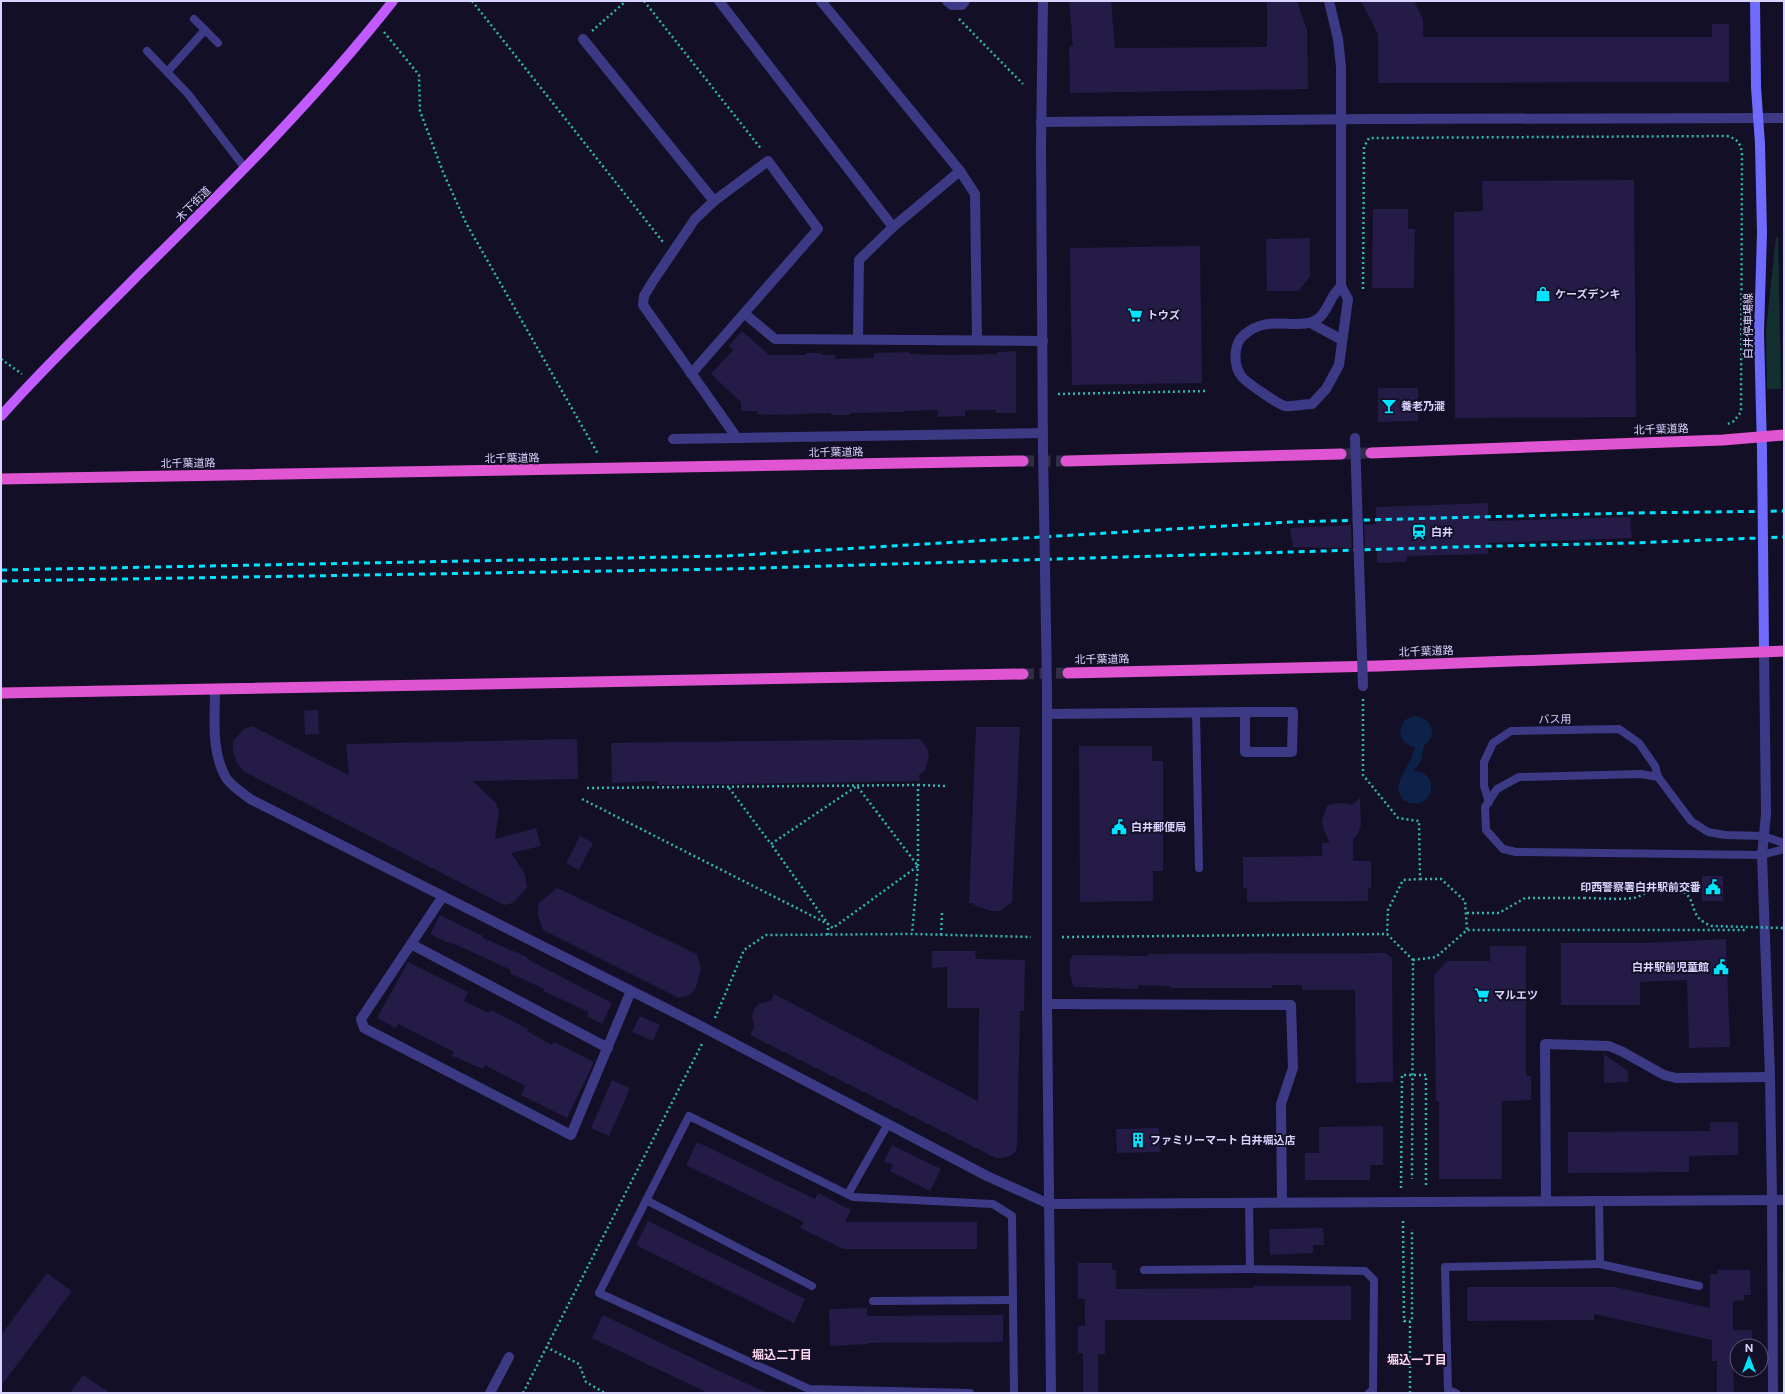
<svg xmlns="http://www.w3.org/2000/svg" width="1785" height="1394" font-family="'Public Sans','Noto Sans JP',sans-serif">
	<rect width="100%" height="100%" fill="#130f26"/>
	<path fill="#12302f" d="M1776,237H1778L1781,389H1767L1766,331Z"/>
	<path fill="#0c2248" d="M1413,716C1425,716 1437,726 1430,739C1428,742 1425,744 1424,746C1420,762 1425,758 1413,771C1444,771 1432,817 1403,800L1398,790C1399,774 1412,763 1415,747C1406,746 1401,740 1400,730L1405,720Z"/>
	<g fill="#241b47">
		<path d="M1069,1H1111L1115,48L1267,47V1H1297L1307,30L1308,89L1070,93L1069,46H1073Z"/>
		<path d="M1361,1H1414L1423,19V37H1712V24H1729V82L1378,83V34Z"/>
		<path d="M1634,180L1636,417L1455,418L1454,212L1483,211L1482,181Z"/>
		<path d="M1373,209H1408V229H1415L1414,288H1372Z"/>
		<path d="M1310,238V276L1299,291H1267L1266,239Z"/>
		<path d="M1200,246L1202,383L1072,385L1070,248Z"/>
		<path d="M742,331L769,355H806V353H821V355H835V359L874,358V353L909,352V354L950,355L997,354V352L1016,351V413H996V410H965V416L938,417V410L903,411V412L850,413V415H831V413L774,415L757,414V411H741V402L711,374L733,350L729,346Z"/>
		<path d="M1378,388H1418V421L1378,422Z"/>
		<path d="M1488,503V521L1630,517L1632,538L1488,543V554L1407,556L1406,562L1377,563V548H1365L1364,525L1376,524V507Z"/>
		<path d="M1351,525L1352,548L1293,547L1290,528Z"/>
		<path d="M318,710L319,734L305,735L304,711Z"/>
		<path d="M252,726L349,775L346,744L577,739L578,779L473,781L496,803L499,810L495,839L536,828L541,846L511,853L525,874L527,888L513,903L504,905L243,771L236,761L233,751V741L244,729Z"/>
		<path d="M976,727H1020L1012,902L1000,911H991L976,906L973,903H969Z"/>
		<path d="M920,739L927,748L929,756L925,771L919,775L920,781L658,785V781L612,783L611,743Z"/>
		<path d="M1079,746H1152V761H1163V871H1153V901L1080,902Z"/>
		<path d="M1360,798L1361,825L1357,835L1353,839V861H1371V888H1368V901L1247,902V888H1243V857L1322,856V843H1330L1323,828L1322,821L1327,805L1342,803L1352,805Z"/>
		<path d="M580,836L593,843L579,870L566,863Z"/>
		<rect x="1702" y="876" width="21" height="25"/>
		<path d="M557,888L697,954L701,970L695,989L690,995L679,998L543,930L538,916V904Z"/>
		<path d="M440,915L483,936V938L527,957V959L612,1003L602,1024L587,1016L589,1012L543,991L544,989L510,973L511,970L450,942L449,943L430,934Z"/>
		<path d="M1726,939L1730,1047L1689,1048L1687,980L1640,982V1005H1561V943H1647Z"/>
		<path d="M1490,946H1526V1076H1531V1100L1502,1101V1179H1439V1101H1436L1434,975L1447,961H1490Z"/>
		<path d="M932,951H975L976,959L1025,960L1024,1011H1020L1017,1145L1016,1151L1012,1155L1004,1158H996L750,1035L754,1027L752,1016L754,1009L760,1003L771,1001L774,994L978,1101L979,1008H947V967L932,968Z"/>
		<path d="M1386,953L1392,958L1393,1082L1356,1083L1355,990H1302V985H1272V988H1170V986L1138,985V989L1074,987L1070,976V959L1073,955L1148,956V954Z"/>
		<path d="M408,962L468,992L464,1001L489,1013L491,1010L528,1029L527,1031L552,1045L554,1042L594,1062L567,1118L521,1095L525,1086L485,1065L483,1069L452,1056L454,1052L398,1024L396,1028L377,1018Z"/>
		<path d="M640,1016L660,1025L653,1041L632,1032Z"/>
		<path d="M1604,1054L1628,1071V1082L1604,1083Z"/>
		<path d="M612,1080L630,1088L609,1136L591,1128Z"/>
		<path d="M1710,1122H1738V1155L1689,1156V1172L1568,1173V1132L1710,1131Z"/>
		<path d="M1383,1126V1165H1370V1180H1305V1153H1319V1127Z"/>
		<path d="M1159,1128L1160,1152L1117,1153L1116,1129Z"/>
		<path d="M697,1142L815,1199L818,1193L851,1210L845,1222H977V1249H843L800,1228L804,1222L686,1165Z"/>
		<path d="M892,1145L941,1169L930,1191L890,1171L893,1165L884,1161Z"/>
		<path d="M648,1221L805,1299L794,1323L636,1245Z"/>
		<path d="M1323,1228L1324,1245H1313V1253L1270,1255L1269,1229Z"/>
		<path d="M1078,1263H1112V1270H1116V1289L1253,1288V1286H1351V1320H1105V1354H1098V1393H1083V1353H1078V1326H1085V1299H1078Z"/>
		<path d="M1717,1270H1750L1751,1295H1744V1300L1733,1301V1330H1752V1346H1737V1359H1733L1734,1393H1717V1361H1712V1340L1594,1314V1320L1467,1321V1287H1615L1710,1308V1274H1717Z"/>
		<path d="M47,1273L72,1291L1,1386V1335Z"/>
		<path d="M867,1308V1316L1003,1315V1342L868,1343V1344L830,1346L829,1309Z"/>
		<path d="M603,1315L721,1372L768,1393H708L592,1338Z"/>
		<path d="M83,1375L110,1393H70Z"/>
	</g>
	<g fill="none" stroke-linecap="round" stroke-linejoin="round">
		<g stroke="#312d47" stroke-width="11" stroke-dasharray="11 5.5" stroke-linecap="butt">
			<path d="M1341,454L1371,453"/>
			<path d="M1023,461H1066"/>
			<path d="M1023,674L1068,673"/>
		</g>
		<g stroke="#2fb8b0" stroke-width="2.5" stroke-dasharray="2 3" stroke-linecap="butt">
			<path d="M472,1L663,242"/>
			<path d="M644,1L762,150"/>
			<path d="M959,19L1023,84"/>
			<path d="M592,31L626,1"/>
			<path d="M384,32L419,75L420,111L443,172L466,223L598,454"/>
			<path d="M1363,289L1364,147L1369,138L1727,136C1737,139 1741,143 1742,154L1741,412L1734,421L1728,424"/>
			<path d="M1,359L22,374"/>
			<path d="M1058,394L1208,391"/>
			<path d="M1363,699V775L1398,818L1419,821L1420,879L1403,880L1388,910L1387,934"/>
			<path d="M918,785L945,786"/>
			<path d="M587,788L918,785V866L912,934"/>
			<path d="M729,788L771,844L857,786L918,866L833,928L828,924L771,844"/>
			<path d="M582,799L828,924V935"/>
			<path d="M1420,879H1441L1465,901L1467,930"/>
			<path d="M1467,913H1499L1525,898H1584"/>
			<path d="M941,935L942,913"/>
			<path d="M1062,937L1387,934L1413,960L1412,1179"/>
			<path d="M1413,960L1436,957L1467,930H1745"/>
			<path d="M715,1018L744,950L766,935L912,934L1031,937"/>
			<path d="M1401,1188L1402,1075H1426V1188"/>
			<path d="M1403,1221L1404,1321H1410"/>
			<path d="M546,1347L579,1364L586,1382L605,1393"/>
			<path d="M523,1393L703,1042"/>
			<path d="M1410,1393V1321L1412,1320V1229"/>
		</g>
		<g stroke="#3d3a85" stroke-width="8">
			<path d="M194,19L218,43"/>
			<path d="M147,51L188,94L245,168"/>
			<path d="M167,72L205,30"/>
			<path d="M1196,712L1199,868"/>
			<path d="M1489,802L1484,786V762L1493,743L1511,731L1619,729L1639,743L1655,766L1658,777"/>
			<path d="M1784,843L1763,836L1725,835L1708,832L1691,821L1658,777L1641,774L1519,777L1497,789L1485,807L1486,830L1503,849L1516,852L1762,855L1784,849"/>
			<path d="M848,1194L888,1124"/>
			<path d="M646,1200L812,1286"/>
			<path d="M1599,1200L1600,1264L1699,1286"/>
			<path d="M1249,1203L1250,1269L1365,1271L1374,1280L1373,1390L1369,1393"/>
			<path d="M1144,1270L1250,1269"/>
			<path d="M873,1301L1013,1300"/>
			<path d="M970,1393L809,1389L599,1293L689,1116L853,1197L993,1204L1012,1216L1014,1393"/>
			<path d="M1456,1393L1448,1390L1445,1267L1600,1264"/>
		</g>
		<g stroke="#3d3a85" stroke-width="10">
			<path d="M719,1L893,227"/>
			<path d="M821,1L960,171"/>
			<path d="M947,1L952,5H962L965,1"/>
			<path d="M583,39L714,201"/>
			<path d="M1341,286L1348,299L1339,365L1326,389L1312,404C1304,404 1293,407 1285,406C1279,405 1246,382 1242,377C1233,366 1233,344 1244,335C1269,312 1300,333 1319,318C1325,313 1328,305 1332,298C1334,294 1338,290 1341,286Z"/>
			<path d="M745,314L775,339L1043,341"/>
			<path d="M1311,323L1342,340"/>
			<path d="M858,339L859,260L893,227L960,171L975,194L977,340"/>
			<path d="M691,374L818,229L768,161L714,201L695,219L653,281L644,296L643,305L737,438L1043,433"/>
			<path d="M673,439L737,438"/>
			<path d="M215,689C215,717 211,750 225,776C229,785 242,792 250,799L695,1023L987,1176L1049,1204"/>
			<path d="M1245,712H1293L1292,752H1245Z"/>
			<path d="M443,896L361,1019L364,1028L571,1135L631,991"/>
			<path d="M411,944L608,1048"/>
			<path d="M1047,1004L1291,1005L1293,1068L1281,1104L1282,1202"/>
			<path d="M1546,1200L1545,1044L1609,1046L1623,1052L1664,1075L1676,1078L1770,1077"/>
			<path d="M490,1393L509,1357"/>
		</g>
		<g stroke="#3d3a85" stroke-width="10">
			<path d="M1043,1L1041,148L1043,451"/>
			<path d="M1329,1L1338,39L1341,67V286"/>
			<path d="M1041,122L1369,119L1784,118"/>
			<path d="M1764,652L1766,814L1762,855L1770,1077L1772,1199L1773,1393"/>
			<path d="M1047,688V1004L1051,1393"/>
			<path d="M1047,714L1245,712"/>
			<path d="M1049,1204L1784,1200"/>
		</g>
		<g stroke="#6f6bff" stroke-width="10">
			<path d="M1755,1L1756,87L1760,144L1762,233L1759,332L1762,450"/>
			<path d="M1763,544L1764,652"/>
		</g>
		<path stroke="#c25bff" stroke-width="10" d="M1,416C44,367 92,322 138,275C227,187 316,99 393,1"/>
		<g stroke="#e055d1" stroke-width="11">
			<path d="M1371,453L1723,440L1784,435"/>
			<path d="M1066,461L1341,454"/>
			<path d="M1,479L1023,461"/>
			<path d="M1068,673L1379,666L1784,651"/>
			<path d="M1,693L1023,674"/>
		</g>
		<g stroke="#00e5ff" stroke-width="3" stroke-dasharray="6 5" stroke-linecap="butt">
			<path d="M1,570L726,556L1290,522L1632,513L1784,511"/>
			<path d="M1,581L727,569L1455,547L1632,543L1784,537"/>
		</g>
		<path stroke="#2fb8b0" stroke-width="2.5" stroke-dasharray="2 3" stroke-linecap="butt" d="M1584,898C1600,898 1617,900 1633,898C1645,896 1655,884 1666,884C1671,884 1680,888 1683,891C1699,903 1687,917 1712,926L1784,928"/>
		<path stroke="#3d3a85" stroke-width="10" d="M1355,438L1363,686"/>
		<path stroke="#3d3a85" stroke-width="10" d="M1043,451L1047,688"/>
		<path stroke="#6f6bff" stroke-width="10" d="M1762,450L1763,544"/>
	</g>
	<defs>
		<g id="shop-bare" transform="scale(1.2)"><path d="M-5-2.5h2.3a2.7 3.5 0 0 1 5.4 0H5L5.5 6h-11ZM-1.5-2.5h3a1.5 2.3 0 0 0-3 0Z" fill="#00e5ff" stroke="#130f26" stroke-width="2.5" paint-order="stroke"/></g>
		<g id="supermarket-bare" transform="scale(1.2)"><path d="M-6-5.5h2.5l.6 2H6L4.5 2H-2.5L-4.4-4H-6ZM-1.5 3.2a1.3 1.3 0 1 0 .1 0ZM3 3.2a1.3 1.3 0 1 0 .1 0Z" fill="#00e5ff" stroke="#130f26" stroke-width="2.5" paint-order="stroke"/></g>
		<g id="bar-bare" transform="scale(1.2)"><path d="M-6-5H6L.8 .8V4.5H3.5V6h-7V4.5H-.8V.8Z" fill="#00e5ff" stroke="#130f26" stroke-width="2.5" paint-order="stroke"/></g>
		<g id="station-bare" transform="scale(1.2)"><path d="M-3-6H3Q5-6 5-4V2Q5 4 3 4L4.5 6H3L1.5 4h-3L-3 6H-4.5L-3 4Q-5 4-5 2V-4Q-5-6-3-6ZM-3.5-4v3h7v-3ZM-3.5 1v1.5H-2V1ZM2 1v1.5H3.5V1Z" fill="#00e5ff" stroke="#130f26" stroke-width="2.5" paint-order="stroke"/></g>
		<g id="civic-bare" transform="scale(1.2)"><path d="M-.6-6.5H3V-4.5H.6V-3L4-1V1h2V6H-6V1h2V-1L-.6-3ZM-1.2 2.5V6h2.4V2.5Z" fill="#00e5ff" stroke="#130f26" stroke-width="2.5" paint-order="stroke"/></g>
		<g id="building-bare" transform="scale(1.2)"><path d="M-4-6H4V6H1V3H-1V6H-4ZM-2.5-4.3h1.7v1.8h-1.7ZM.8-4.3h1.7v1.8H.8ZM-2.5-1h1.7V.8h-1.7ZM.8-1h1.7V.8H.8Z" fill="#00e5ff" stroke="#130f26" stroke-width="2.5" paint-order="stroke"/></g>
	</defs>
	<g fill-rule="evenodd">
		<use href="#shop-bare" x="1543" y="294"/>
		<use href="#supermarket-bare" x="1135" y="315"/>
		<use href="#bar-bare" x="1389" y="406"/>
		<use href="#station-bare" x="1419" y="532"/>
		<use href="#civic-bare" x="1119" y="827"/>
		<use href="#civic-bare" x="1713" y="887"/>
		<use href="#civic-bare" x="1721" y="967"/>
		<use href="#supermarket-bare" x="1482" y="995"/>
		<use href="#building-bare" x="1138" y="1140"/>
	</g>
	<g text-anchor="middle" stroke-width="4" stroke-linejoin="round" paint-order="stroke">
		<g font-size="11" fill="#d9d4ff" stroke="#130f26">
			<text transform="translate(193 204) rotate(-45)" y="4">木下街道</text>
			<text transform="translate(1748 326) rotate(-90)" y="4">白井停車場線</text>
			<text transform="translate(1661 429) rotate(-2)" y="4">北千葉道路</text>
			<text transform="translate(836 452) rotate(-1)" y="4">北千葉道路</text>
			<text transform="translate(512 458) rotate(-1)" y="4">北千葉道路</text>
			<text transform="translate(188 463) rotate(-1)" y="4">北千葉道路</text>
			<text transform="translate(1426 651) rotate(-2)" y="4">北千葉道路</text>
			<text transform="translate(1102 659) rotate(-1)" y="4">北千葉道路</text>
			<text transform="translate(1555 719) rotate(-1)" y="4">バス用</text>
		</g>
		<g font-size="11" font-weight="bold" fill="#d9d4ff" stroke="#130f26" text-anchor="start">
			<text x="1555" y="298">ケーズデンキ</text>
			<text x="1147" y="319">トウズ</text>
			<text x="1401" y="410">養老乃瀧</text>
			<text x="1431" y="536">白井</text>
			<text x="1131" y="831">白井郵便局</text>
			<text x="1701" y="891" text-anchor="end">印西警察署白井駅前交番</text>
			<text x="1709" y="971" text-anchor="end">白井駅前児童館</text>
			<text x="1494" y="999">マルエツ</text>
			<text x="1150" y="1144">ファミリーマート 白井堀込店</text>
		</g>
		<g font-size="12" font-weight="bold" fill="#ffd6f0" stroke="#130f26">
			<text x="782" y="1359">堀込二丁目</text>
			<text x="1417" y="1364">堀込一丁目</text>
		</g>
	</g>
	<rect width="1785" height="1394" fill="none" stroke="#d9d4ff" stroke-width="4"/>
	<g transform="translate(1749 1358)"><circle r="19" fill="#130f26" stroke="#625e7d"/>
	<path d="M0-3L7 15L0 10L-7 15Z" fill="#00e5ff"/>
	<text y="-6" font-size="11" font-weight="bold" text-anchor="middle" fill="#d9d4ff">N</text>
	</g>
</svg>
